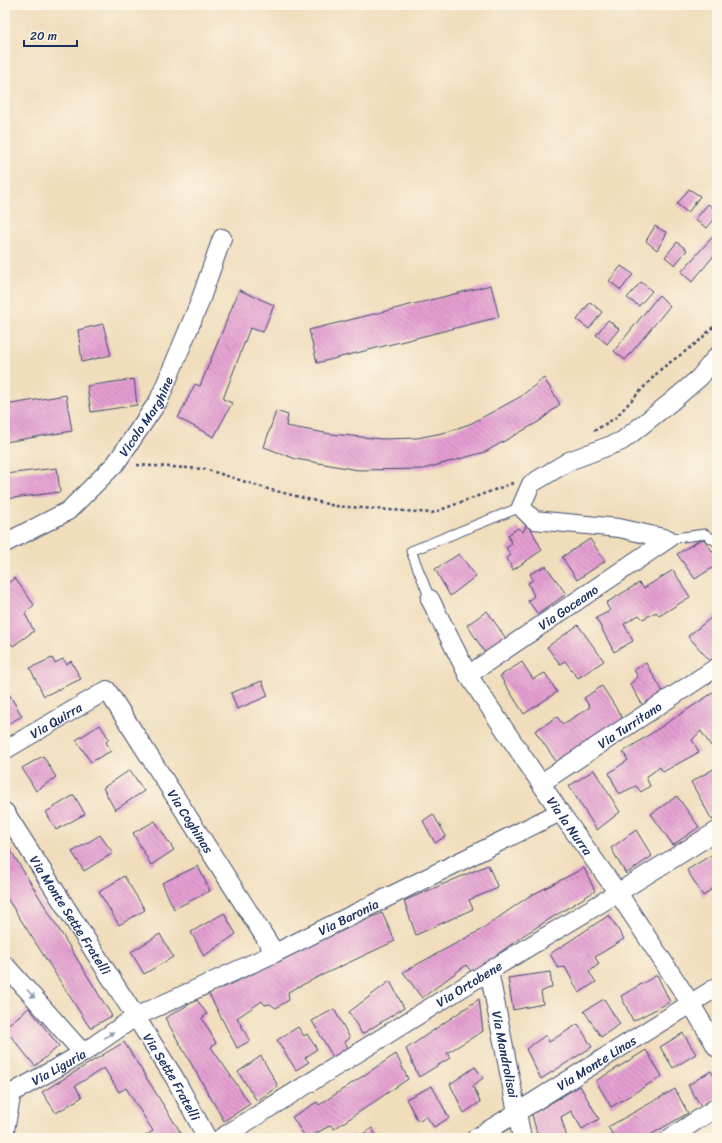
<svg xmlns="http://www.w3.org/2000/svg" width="722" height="1143" font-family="Sriracha,sans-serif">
	<defs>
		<pattern id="building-back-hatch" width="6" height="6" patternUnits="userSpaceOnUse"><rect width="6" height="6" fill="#e49ed1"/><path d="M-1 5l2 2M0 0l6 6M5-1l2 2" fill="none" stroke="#b881ad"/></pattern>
	</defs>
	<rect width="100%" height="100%" fill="#fcf5e5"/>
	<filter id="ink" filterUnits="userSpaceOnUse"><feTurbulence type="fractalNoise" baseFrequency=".025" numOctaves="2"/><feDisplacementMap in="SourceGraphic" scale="8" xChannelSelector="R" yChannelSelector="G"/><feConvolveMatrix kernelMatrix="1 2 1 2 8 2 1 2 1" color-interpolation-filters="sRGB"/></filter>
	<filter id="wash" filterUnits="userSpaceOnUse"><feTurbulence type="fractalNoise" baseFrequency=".012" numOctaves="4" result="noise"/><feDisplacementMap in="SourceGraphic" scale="16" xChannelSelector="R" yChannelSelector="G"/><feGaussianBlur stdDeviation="0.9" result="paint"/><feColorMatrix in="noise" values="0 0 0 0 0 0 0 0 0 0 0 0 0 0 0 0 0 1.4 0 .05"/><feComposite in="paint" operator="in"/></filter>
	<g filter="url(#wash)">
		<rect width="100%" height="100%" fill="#f0ddbc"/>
		<g id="blocks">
			<g fill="url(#building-back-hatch)">
				<path d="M689,189L700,196L688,213L677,204Z"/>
				<path d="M708,204L717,211V216L707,228L695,220Z"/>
				<path d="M655,226L667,233L657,250L646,241Z"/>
				<path d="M717,232V252L692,282L681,272Z"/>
				<path d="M677,242L687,250L675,265L665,257Z"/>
				<path d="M621,266L633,274L621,290L609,281Z"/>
				<path d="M641,282L652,291L639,306L627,298Z"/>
				<path d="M491,285L499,317L317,363L309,330Z"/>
				<path d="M239,290L274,305L263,332L250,328L223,399L232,403L214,437L178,418L195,384L200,386Z"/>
				<path d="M659,295L670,306L625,360L614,351Z"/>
				<path d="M590,302L602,312L589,329L577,320Z"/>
				<path d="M608,320L619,329L607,344L596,335Z"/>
				<path d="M103,324L111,355L82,362L78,330Z"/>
				<path d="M544,378L560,404L540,421L485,452L423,469L358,470L296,459L264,447L276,411L288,415L286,426L331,434L382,439L417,438L447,432L472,423L520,397Z"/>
				<path d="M134,379L137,405L91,412L87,386Z"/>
				<path d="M66,395L72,431L5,442V405Z"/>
				<path d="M57,468L60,492L5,499V474Z"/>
				<path d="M528,523L542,550L513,570L507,558L511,555L506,548L512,544L508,535L518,528L523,532Z"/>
				<path d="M703,538L717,558V565L695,579L677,554Z"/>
				<path d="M590,539L605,561L577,580L562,557Z"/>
				<path d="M459,554L476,576L450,596L435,569Z"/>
				<path d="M546,566L566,594L538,614L528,601L534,596L528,583L533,580L530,574Z"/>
				<path d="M673,570L690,597L659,616L656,612L643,619L639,615L624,624L633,641L614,652L596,618L610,611L606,603L639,583L644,588Z"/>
				<path d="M15,578L34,605L25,614L34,631L13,646L5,635V585Z"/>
				<path d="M487,611L507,640L486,654L467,625Z"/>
				<path d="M717,613V657L710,661L688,636Z"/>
				<path d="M578,625L604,661L578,678L565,661L560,664L547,647Z"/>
				<path d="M52,658L55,663L63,659L67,664L71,661L81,679L44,696L30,668Z"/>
				<path d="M522,662L533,679L545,673L557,692L524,714L500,676Z"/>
				<path d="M646,663L665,695L645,709L630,684L638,677L634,670Z"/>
				<path d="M262,681L268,696L237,709L231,693Z"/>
				<path d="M602,686L625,722L558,764L535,731L557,717L563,724L590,707L584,698Z"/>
				<path d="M717,690V742L711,746L701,731L692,740L699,752L663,772L660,767L646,777L650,786L641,792L636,786L619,794L609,773L628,760L623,752Z"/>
				<path d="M9,694L22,716L5,726V697Z"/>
				<path d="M100,725L109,739L106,742L111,751L91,762L76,740Z"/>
				<path d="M43,756L56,777L36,791L22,768Z"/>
				<path d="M717,767V817L712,820L691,782Z"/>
				<path d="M130,770L144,791L115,810L103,788Z"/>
				<path d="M594,770L620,812L597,830L569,786Z"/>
				<path d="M74,795L85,814L56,830L46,812Z"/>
				<path d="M677,796L699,827L673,845L651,814Z"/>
				<path d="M433,814L446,836L435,843L423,821Z"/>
				<path d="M155,821L174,850L151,865L133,833Z"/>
				<path d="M636,830L652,856L626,874L611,848Z"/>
				<path d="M100,835L113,853L84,871L72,852Z"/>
				<path d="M5,841L112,1016L90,1028L5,895Z"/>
				<path d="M713,854L717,860V885L703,896L687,870Z"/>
				<path d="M488,865L498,888L469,900L473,909L416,935L404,901Z"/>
				<path d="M198,866L210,891L174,909L162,883Z"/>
				<path d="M584,868L595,891L524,935L472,973L466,965L422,998L403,972L479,931L528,897Z"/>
				<path d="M124,876L145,910L119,925L99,892Z"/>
				<path d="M224,913L236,934L204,956L191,932Z"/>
				<path d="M382,913L395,941L318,977L288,992L289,1000L276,1008L270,1004L265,1005L262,1001L237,1018L250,1041L237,1048L208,992L303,948Z"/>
				<path d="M609,915L624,939L595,957L599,964L589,972L596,982L579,993L565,967L558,968L550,954Z"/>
				<path d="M160,934L173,957L144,974L131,952Z"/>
				<path d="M550,972L552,987L541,992L543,1004L513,1010L508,978Z"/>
				<path d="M657,975L670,1002L633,1021L621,996Z"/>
				<path d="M390,981L404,1008L362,1034L349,1012Z"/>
				<path d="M479,999L483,1031L447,1053L450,1058L419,1077L406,1049Z"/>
				<path d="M604,999L620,1024L601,1037L584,1011Z"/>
				<path d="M197,1000L207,1014L202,1018L216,1043L211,1047L250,1104L224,1121L165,1018Z"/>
				<path d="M29,1008L59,1046L35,1066L5,1029V1027Z"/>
				<path d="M334,1009L350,1038L345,1042L348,1048L333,1057L312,1021Z"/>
				<path d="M578,1024L592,1047L541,1079L526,1049L546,1035L549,1042Z"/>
				<path d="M298,1027L304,1036L307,1034L317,1049L305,1058L309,1062L296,1070L277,1040Z"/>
				<path d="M683,1033L696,1054L673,1068L660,1047Z"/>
				<path d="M124,1042L184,1138H142L153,1131L126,1088L119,1092L104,1068L75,1086L82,1097L56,1113L42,1092Z"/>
				<path d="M646,1050L662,1076L611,1107L596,1081Z"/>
				<path d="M396,1054L408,1079L334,1129L331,1125L308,1138H306L292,1117L317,1102L319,1105Z"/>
				<path d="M261,1056L278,1086L257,1101L238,1072Z"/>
				<path d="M475,1067L483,1078L473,1086L480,1102L464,1113L450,1084Z"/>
				<path d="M711,1071L717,1081V1097L701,1106L688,1085Z"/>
				<path d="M432,1086L449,1118L434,1127L426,1116L418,1121L406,1099Z"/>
				<path d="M580,1086L599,1119L582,1129L571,1111L561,1117L567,1138H538L532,1114Z"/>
				<path d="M675,1089L688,1113L645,1138H615L608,1127Z"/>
				<path d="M372,1128L377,1138H357Z"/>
				<path d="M266,1133L269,1138H257Z"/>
				<path d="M353,1134L356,1138H347Z"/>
			</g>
		</g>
	</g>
	<g filter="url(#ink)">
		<use href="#blocks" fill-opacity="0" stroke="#3b496c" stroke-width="1"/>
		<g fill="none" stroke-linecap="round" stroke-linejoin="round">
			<g stroke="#3b496c" stroke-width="11">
				<g id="lane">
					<path d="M668,539L705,534L717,542"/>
					<path d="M430,599L411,551L521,507"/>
				</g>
			</g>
			<g stroke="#3b496c" stroke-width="20">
				<g id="street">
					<path d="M668,539L619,528L534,520L521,507L531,484L569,461L622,441L671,402L699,378L717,356"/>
					<path id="s1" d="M5,543L68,511L116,463L159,400L199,304L222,238"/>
					<path id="s2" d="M430,599L468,675L560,812L618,893L691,1004L717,1048"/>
					<path id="s3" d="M468,675L668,539"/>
					<path id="s4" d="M5,750L107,690L275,953"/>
					<path id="s5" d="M541,783L717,667"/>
					<path id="s6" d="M5,812L174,1077L207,1138"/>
					<path d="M5,965L83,1053"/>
					<path id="s7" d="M489,971L522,1138"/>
					<path id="s8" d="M5,1130L12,1093L83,1053L135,1017L275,953L560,812"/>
					<path id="s9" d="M221,1138L489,971L606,900L717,831"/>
					<path id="s10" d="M476,1138L717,987"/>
					<path d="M670,1138L717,1107"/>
				</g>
			</g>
			<g stroke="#3b496c" stroke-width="2.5" stroke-dasharray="3 3" stroke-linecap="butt">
				<path d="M714,326L717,335"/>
				<path d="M594,431L615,418L661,369L698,342L714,326L717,319"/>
				<path d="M137,465L205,469L268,489L335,506L432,513L513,483"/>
			</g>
			<use href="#lane" stroke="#fff" stroke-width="9"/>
			<use href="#street" stroke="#fff" stroke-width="18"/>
		</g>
		<defs><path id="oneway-solid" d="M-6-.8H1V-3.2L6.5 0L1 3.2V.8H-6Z"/></defs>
		<g fill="#8d97ae">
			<use href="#oneway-solid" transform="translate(31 994) rotate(48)"/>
			<use href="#oneway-solid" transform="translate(109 1035) rotate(-34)"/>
		</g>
	</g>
	<g text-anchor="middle" stroke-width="3" stroke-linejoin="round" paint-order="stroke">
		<g font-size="13" fill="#1b2f5e" stroke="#fcf5e5">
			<text dy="5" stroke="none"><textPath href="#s1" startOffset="194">Vicolo Marghine</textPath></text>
			<text dy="5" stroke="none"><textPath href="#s3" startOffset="121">Via Goceano</textPath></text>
			<text dy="5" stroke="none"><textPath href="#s4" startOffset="59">Via Quirra</textPath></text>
			<text dy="5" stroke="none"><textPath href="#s5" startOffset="106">Via Turritano</textPath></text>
			<text dy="5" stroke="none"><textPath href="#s4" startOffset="274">Via Coghinas</textPath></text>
			<text dy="5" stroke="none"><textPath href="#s2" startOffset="267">Via la Nurra</textPath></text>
			<text dy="5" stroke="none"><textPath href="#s6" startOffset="122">Via Monte Sette Fratelli</textPath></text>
			<text dy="5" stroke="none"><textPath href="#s8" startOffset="418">Via Baronia</textPath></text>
			<text dy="5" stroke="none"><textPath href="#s9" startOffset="292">Via Ortobene</textPath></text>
			<text dy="5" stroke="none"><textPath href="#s7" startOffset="85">Via Mandrolisai</textPath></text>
			<text dy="5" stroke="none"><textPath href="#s10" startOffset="142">Via Monte Linas</textPath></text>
			<text dy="5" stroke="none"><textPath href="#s8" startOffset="91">Via Liguria</textPath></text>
			<text dy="5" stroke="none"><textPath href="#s6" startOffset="313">Via Sette Fratelli</textPath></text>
		</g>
	</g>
	<rect width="722" height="1143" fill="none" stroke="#fcf5e5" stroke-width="20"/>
	<path d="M24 40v6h53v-6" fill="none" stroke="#1b2f5e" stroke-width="2"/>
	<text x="30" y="40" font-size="12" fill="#1b2f5e" stroke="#fcf5e5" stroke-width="3" paint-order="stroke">20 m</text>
</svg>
